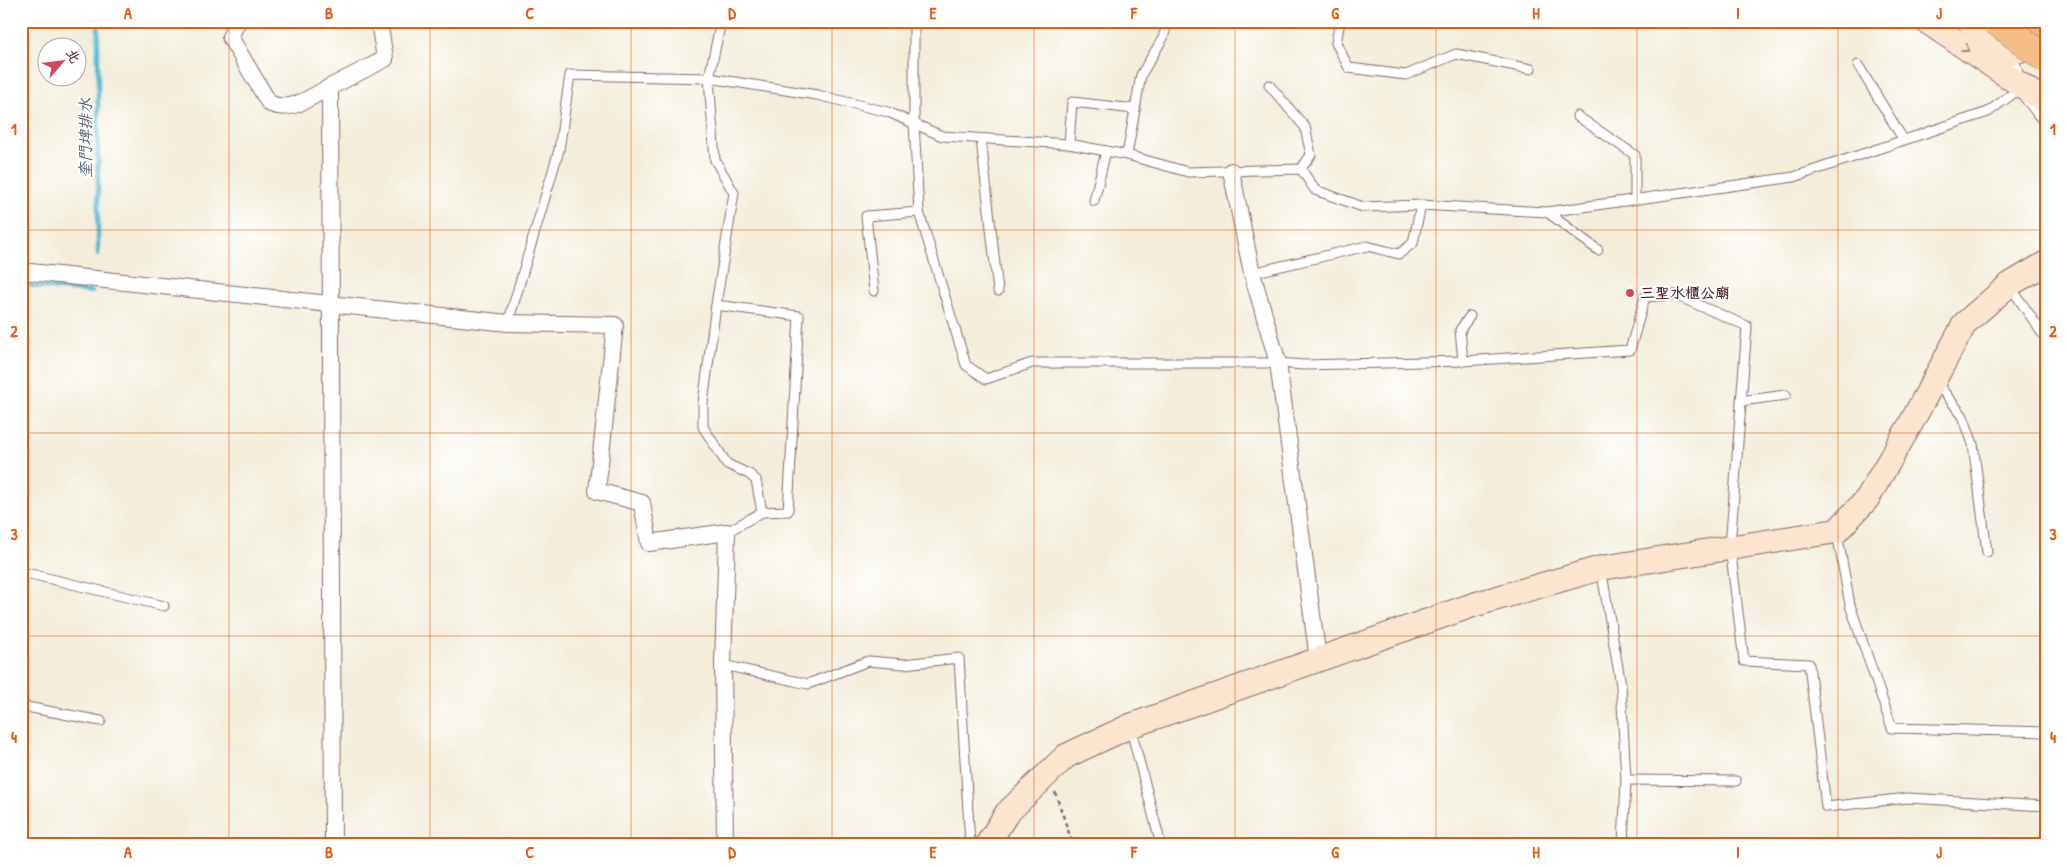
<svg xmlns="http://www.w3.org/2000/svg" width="2067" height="866" font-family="'Patrick Hand','LXGW WenKai TC',sans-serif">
	<rect width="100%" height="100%" fill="#fff"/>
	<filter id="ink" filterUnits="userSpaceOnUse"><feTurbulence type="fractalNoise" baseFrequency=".02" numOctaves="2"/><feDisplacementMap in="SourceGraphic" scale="10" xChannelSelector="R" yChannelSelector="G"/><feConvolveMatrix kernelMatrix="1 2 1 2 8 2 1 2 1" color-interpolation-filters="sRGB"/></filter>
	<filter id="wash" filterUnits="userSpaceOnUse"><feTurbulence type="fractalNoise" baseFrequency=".0096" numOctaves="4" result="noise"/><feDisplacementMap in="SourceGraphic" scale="20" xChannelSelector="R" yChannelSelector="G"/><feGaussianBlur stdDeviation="1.12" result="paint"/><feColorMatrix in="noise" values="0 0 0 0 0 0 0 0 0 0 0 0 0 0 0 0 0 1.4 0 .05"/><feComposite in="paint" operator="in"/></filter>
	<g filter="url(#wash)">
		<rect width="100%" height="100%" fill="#f3edda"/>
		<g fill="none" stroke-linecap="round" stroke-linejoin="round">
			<g stroke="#55bad3" stroke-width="4.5">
				<path d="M98,21V255"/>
				<path d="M21,285L92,292"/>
			</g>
		</g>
	</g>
	<g filter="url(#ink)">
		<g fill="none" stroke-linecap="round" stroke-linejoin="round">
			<g stroke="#856768" stroke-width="11">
				<g id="lane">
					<path d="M721,21L709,78L715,160L734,193L716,305L703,403V427L727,464L749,474L756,480L762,512L727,532"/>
					<path d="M914,21V123L919,212L966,365L986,379L1032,363H1278L1304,365L1463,361L1630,350L1645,297L1675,295L1747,326L1730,547L1744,661L1809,664L1826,807L1908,798L2046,806"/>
					<path d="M1340,21L1336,43L1349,68L1406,75L1456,54L1531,69"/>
					<path d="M1858,65L1903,139"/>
					<path d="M1269,85L1305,127L1311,155L1301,169"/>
					<path d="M1577,116L1635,155V199"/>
					<path d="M981,139L998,291"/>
					<path d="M1069,144L1072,102L1135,109"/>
					<path d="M1127,155L1141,75L1163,38L1168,21"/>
					<path d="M1094,201L1106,151"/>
					<path d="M1547,212L1598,250"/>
					<path d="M1252,273L1367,246L1399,254L1413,243L1421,205"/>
					<path d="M2010,286L2042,333"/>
					<path d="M874,291L866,216L919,212"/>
					<path d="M716,305L799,316L788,511L762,512"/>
					<path d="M508,323L559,150L570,75L709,78L817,95L888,112L942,136L1069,144L1127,155L1188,172L1301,169L1315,190L1363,207L1421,205L1547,212L1794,177L1988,112L2022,87L2012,52"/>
					<path d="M1463,361L1460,330L1470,316"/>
					<path d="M1936,382L1963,416L1973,444L1987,552"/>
					<path d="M1741,401L1786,395"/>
					<path d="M1837,533L1850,605L1892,728L2046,732"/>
					<path d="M1601,568L1621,685L1626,780L1623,845"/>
					<path d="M21,586L26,573L164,606"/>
					<path d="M723,665L808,684L868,661L904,664L959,658L970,845"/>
					<path d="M21,706L101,721"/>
					<path d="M1130,726L1161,845"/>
					<path d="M1626,780L1736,781"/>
				</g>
			</g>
			<g stroke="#856768" stroke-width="18">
				<g id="street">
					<path d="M238,21L230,37L269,103C290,114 310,97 330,87L333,845"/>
					<path d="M330,87L385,59L379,21"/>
					<path d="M2027,95L2046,119"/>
					<path d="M1231,171L1252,273L1278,363L1318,659"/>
					<path d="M21,271L508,323L615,325L597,491L642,503L649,543L727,532L723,665L725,845"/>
				</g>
			</g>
			<g stroke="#856768" stroke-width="26">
				<g id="secondary">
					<path d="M1926,21L2046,102"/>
					<path d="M1969,21L2012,52L2044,44"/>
					<path d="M987,845L1007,813L1066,756L1130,726L1473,605L1601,568L1837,531L1867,499L1910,425L1965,323L2009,285L2046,263"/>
				</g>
			</g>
			<g stroke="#856768" stroke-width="29">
				<path id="highway" d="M2041,21L2046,24"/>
			</g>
			<path stroke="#856768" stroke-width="2.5" stroke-dasharray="4 4" stroke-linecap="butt" d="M1055,792L1073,845"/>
			<use href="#lane" stroke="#fff" stroke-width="9"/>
			<use href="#street" stroke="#fff" stroke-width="16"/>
			<use href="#secondary" stroke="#fbe5cf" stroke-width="24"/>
			<use href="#highway" stroke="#f6be87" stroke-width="28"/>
			<g stroke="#856768" stroke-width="29" stroke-linecap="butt">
				<path id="highway-bridge" d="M1996,21L2046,59"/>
			</g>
			<use href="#highway-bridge" stroke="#f6be87" stroke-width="28"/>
		</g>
		<defs><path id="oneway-chevron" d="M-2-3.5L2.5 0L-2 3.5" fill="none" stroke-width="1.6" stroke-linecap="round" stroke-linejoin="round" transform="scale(1.25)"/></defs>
		<use stroke="#a2827d" href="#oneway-chevron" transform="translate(1966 49) rotate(35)"/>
	</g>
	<path fill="none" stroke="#e8590c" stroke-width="1" stroke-opacity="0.55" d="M229,21V845M430,21V845M631,21V845M832,21V845M1034,21V845M1235,21V845M1436,21V845M1637,21V845M1838,21V845M21,230H2046M21,433H2046M21,636H2046"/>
	<circle fill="#d1495b" stroke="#fff" stroke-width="2" cx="1630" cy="293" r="5"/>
	<g text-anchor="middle" stroke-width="4" stroke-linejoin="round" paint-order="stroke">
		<g font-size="15" font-weight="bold" fill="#4a1f2b" stroke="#fff" text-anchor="start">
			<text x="1640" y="298">三聖水櫃公廟</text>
		</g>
		<g font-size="16" font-style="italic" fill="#4e5d6e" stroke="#fff">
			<text transform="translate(85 138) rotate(-90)" y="6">奎門埤排水</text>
		</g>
	</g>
	<rect width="2067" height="866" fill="none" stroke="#fff" stroke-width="55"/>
	<g transform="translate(62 62) rotate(62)"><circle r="24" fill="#ffffff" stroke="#b7a5aa"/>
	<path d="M0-4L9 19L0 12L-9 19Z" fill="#d1495b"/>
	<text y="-8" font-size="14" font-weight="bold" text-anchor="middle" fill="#4a1f2b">北</text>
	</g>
	<rect x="28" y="28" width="2012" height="810" fill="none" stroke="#e8590c" stroke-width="2"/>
	<g font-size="16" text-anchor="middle" font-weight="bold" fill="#e8590c">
		<text x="128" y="19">A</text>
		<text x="329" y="19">B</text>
		<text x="530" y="19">C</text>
		<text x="732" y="19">D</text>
		<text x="933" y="19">E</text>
		<text x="1134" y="19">F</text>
		<text x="1335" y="19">G</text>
		<text x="1536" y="19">H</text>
		<text x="1738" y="19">I</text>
		<text x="1939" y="19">J</text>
		<text x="14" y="135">1</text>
		<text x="2053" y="135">1</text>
		<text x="14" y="337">2</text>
		<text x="2053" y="337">2</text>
		<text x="14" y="540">3</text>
		<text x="2053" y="540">3</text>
		<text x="14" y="743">4</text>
		<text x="2053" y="743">4</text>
		<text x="128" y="858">A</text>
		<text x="329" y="858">B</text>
		<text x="530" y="858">C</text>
		<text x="732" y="858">D</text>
		<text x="933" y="858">E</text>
		<text x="1134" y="858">F</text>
		<text x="1335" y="858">G</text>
		<text x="1536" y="858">H</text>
		<text x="1738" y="858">I</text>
		<text x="1939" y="858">J</text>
	</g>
</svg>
